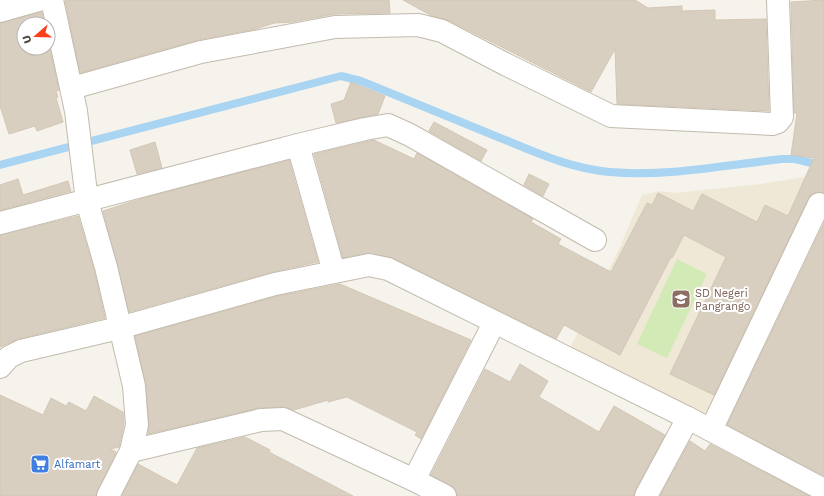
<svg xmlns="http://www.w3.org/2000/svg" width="824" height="496" font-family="'Work Sans',sans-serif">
	<rect width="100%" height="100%" fill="#f6f3ec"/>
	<path fill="#efe8d6" d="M824,174L710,421L570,348L619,249L642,195L659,191L675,193L761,184Z"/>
	<path fill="#d2eab5" d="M677,259L707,274L667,358L637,344Z"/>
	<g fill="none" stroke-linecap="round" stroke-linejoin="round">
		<path stroke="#a9d4f2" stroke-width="8" d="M0,165L341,76L361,81C405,99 449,117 493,135C533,151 567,168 610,172C667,177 726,165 782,159H795L824,166"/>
	</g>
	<g fill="#d8cfc1" stroke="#d3c7b4">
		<path d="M65,0H389L390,13L335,14L292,22L274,23L256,29L198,40L80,73Z"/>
		<path d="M403,0H635L648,8L682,6V11L715,10V20L766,19L769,111L617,104L615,49L591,92L448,20L432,16Z"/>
		<path d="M824,0V193L818,192L812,194L808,199L714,395L670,374L726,257L684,235L672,258L671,257L620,355L564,325L556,339L393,258L367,253L343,258L314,154L374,140L414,159L417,153L533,219L531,222L561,239L558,244L611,272L647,203L652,205L658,193L693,211L702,194L757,222L765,205L788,216L814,158L791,155L797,113H794L791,2Z"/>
		<path d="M42,12L44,24H24V48H48V41L59,90L56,91L58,97L56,98L63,122L37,131L35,126L9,134L0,106V23Z"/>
		<path d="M351,82L385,96L378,114L336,123L331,104L344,100Z"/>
		<path d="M434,122L487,150L481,161L429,131Z"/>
		<path d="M155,142L162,168L137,174L130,150Z"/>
		<path d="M289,160L318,262L272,272L129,312L103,211L144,198Z"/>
		<path d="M529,174L549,184L543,196L524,185Z"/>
		<path d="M18,179L23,195L68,181L71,191L0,210V185Z"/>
		<path d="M78,216L94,270L105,318L18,339L0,347V235Z"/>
		<path d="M824,223V476L727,425Z"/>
		<path d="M340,284L471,340L421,439L415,435L417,432L347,397L328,402V400L294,410L282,407L258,408L148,434L149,424L146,385L135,336L278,296Z"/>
		<path d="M520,364L548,381L539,397L599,432L614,406L665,435L635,490L634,496H457L456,490L451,485L431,475L485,369L510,382Z"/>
		<path d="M0,395L43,415L51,398L66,406L69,402L86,411L94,396L123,412L124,424L119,447L110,449L116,452L96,496H0Z"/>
		<path d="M245,437L270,450L269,452L353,496H122L138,464L177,485L197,448Z"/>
		<path d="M690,441L705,451L710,444L809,496H660Z"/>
	</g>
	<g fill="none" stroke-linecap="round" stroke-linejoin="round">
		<g stroke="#c2bbae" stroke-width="24">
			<g id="minor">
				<path d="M52,0L76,111L87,201L106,267L134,386L137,425L131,451L261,420L283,419L414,480L445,496"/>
				<path d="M0,11L39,0"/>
				<path d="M72,88L201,52L335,27L418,25L442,31L507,65L611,116L772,124L778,122L782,117L778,0"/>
				<path d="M298,145L334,272"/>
				<path d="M0,223L298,145L365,129L388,125L410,135L595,240"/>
				<path d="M0,367L9,357L21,351L119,328L275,284L369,265L388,269L688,418L824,490"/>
				<path d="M711,430L819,204"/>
				<path d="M414,480L494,323"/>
				<path d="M108,496L131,451"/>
				<path d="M646,496L688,418"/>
			</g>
		</g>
		<use href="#minor" stroke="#fff" stroke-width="22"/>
	</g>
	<defs>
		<g id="school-square" transform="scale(1)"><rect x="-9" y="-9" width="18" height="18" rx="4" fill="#8d6e63" stroke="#fff"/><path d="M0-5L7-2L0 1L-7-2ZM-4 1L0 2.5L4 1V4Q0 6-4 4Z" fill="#fff"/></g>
		<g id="supermarket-square" transform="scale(1)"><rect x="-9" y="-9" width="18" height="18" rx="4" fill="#3f7fe0" stroke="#fff"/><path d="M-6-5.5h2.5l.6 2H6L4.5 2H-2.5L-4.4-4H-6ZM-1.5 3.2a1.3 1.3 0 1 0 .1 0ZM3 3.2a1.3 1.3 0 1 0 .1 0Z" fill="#fff"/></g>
	</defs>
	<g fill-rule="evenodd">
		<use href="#school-square" x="681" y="299"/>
		<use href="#supermarket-square" x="40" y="464"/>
	</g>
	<g text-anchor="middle" stroke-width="4" stroke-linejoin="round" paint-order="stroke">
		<g font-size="11" fill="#785e54" stroke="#fff" text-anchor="start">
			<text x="695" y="297">SD Negeri<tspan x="695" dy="13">Pangrango</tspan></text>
		</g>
		<g font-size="11" fill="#366cbe" stroke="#fff" text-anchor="start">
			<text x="54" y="468">Alfamart</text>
		</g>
	</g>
	<g transform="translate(36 36) rotate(250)"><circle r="19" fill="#ffffff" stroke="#b7b4b0"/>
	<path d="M0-3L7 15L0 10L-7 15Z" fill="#fc3f1d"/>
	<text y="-6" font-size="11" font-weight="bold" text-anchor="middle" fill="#4b4439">U</text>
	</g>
</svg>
